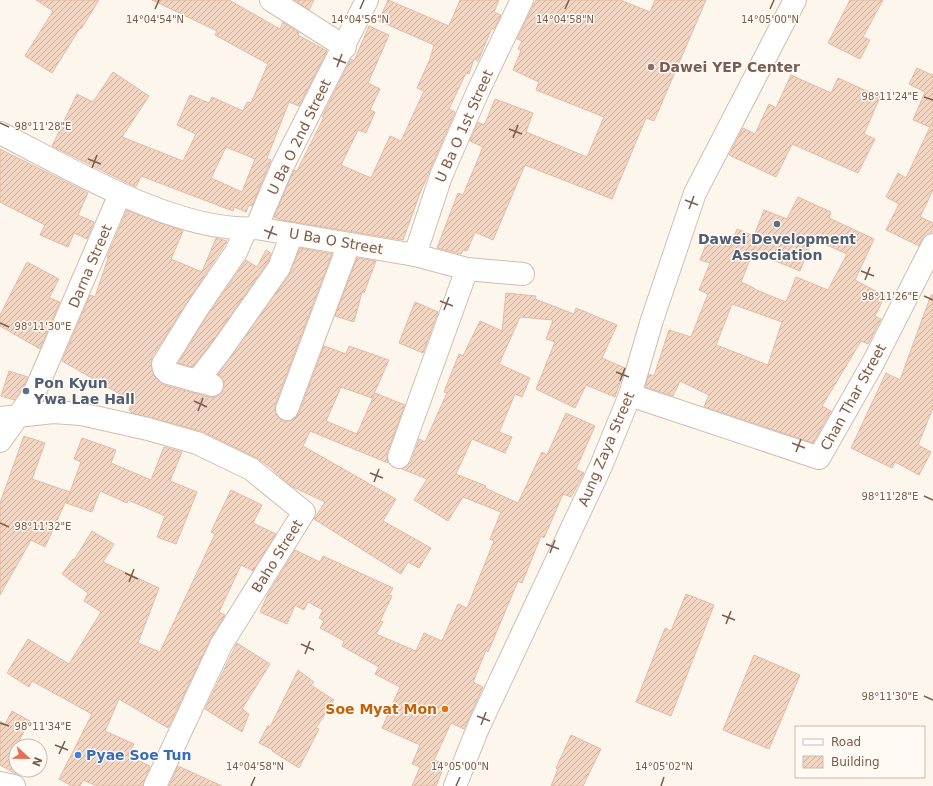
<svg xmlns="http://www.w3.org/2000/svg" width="933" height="786" font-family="'DejaVu Sans',sans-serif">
	<defs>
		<pattern id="building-hatch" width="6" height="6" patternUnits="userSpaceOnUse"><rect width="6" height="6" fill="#f3d5c3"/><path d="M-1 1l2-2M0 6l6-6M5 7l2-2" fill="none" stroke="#cab0a1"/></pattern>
	</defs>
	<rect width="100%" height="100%" fill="#fdf6ec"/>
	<g fill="url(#building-hatch)" stroke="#e6bba3" fill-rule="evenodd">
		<path d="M36,0H99L81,29L80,28L52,73L25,56L53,11Z"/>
		<path d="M152,0H229L280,29L283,22L299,32L298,35L327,51L299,106L289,102L267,158L271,160L252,206L249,205L246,212L234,207L233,211L141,176L136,187L52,146L77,94L93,102L113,72L149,96L122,137L183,161L196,134L177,125L190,95L209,103L212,97L243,111L247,102L251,103L268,64L215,35L217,31ZM226,147L255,159L242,192L211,178Z"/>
		<path d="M294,0H314L309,10Z"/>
		<path d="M388,0L449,26L460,0H499L494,12L501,15L494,29L492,28L478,61L474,59L469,74L466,73L449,109L455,112L420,193L403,240L281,220L274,217L293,172L294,170L297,171L324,117H322L351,59L354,61L369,26L389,35L368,83L380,89L370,110L375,112L366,133L358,130L341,165L371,178L390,136L401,141L424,91L417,88L430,59L434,45L379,21Z"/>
		<path d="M536,0H620L650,12L655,0H706L654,121L646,118L612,199L525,165L493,240L475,232L467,251L463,250L461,254L437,248L458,193L463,195L483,147L470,141L478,122L484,125L487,119L495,99L533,113L526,132L587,157L604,117L536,90L539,82L513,70L521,51L518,49L522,41L517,39Z"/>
		<path d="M850,0H883L863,37L870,40L860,59L828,43Z"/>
		<path d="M917,68L932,75L933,74V190L920,217L933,223V228L931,233L922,239L919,246L886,230L899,204L886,197L898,173L906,178L930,127L913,120L925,92L909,84Z"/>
		<path d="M791,75L831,93L838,78L880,97L864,134L875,139L858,173L792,144L776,177L729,155L743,128L755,134L769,104L776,108Z"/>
		<path d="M0,149L88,193L78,215L94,222L87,239L74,233L68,247L40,235L45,225L0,202Z"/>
		<path d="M798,197L831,212L829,218L874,239L855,280L885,296L875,316L881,319L868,344L861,341L822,406L831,411L813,443L704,407L709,395L680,381L673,396L645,387L649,374L654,376L669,330L691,337L708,294L699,290L710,263L700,260L708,239L730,247L737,229L754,236L764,210L787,219ZM813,239L847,254L828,290L796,277L786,302L754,289V288L741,282L753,252L800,271ZM732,304L782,322L768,365L716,345Z"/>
		<path d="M127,210L183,231L171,259L202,272L216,238L227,241L152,357L151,366L155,377L164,385L209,397H216L221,394L224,389V382L218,374L289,275L300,248L332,254L275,405V411L278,417L283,421H289L295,418L299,413L324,346L346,354L349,346L389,360L372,398L341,387L326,421L357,434L375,393L405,405L387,453L388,463L310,431L303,446L396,499L383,521L431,548L419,568L408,562L401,574L314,519L325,502L291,486L273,470V469L257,458L201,431L132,413L129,410L132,401L62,361L90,295L95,297L108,258L107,257Z"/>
		<path d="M266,250L271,253L268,262L209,346L192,367L178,363L207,316L246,260L257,267Z"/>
		<path d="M357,258L376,261L364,293L362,292L354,322L335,316Z"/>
		<path d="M27,262L59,279L49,298L60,302L40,349L0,326V315Z"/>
		<path d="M506,293L536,296L535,299L574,314L576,308L617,325L602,358L625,368L615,397L586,385L575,408L536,389L555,342L546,339L553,320L520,317L499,364L530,378L522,397L515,394L499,432L512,437L505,453L472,439L456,474L486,486L485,488L518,503L542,452L547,455L566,413L595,426L576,469L584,473L571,497L563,494L544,538L541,536L522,583L518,581L488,652L486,650L473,682L483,687L464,729L451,723L434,760L445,764L436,786H412L420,767L412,764L420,745L382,728L400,687L375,674L379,667L342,646L344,641L320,628L324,621L319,618L323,610L308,602L304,610L295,605L287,624L260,612L268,594L295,550L320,562L323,556L393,588L389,595L392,596L380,621L383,622L376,634L416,651L424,633L442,641L458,604L467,608L494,541L490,539L501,512L463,497L448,521L414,500L427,479L402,469L411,462L419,439L425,442L447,393L444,392L459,354L463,356L480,321L502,331Z"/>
		<path d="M931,295H933V408L918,445L931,452L919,475L895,462L892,468L851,448L886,373L900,380Z"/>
		<path d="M415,302L438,312L423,353L399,343Z"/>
		<path d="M9,371L28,377L23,388L14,400L1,396Z"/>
		<path d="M24,436L45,443L32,479L70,492L45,547L31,540L0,595V503Z"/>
		<path d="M82,438L116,450L111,463L151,480L164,447L182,452L170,481L197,492L176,544L157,537L165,516L128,500L127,503L100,491L92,512L66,503L81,462L74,459Z"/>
		<path d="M231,490L262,505L253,523L276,534L253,571L241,565L219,612L225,615L210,640L168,728L119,699L105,731L134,744L128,756L150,766L143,786H97L83,780L80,786H72L59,779L92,714L32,681L29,687L7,673L28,639L69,664L101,612L84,601L88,593L62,574L73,559L74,560L92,531L114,544L103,562L159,588L138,643L160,652L215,534L211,532Z"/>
		<path d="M686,594L714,605L671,716L636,702L665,628L671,631Z"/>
		<path d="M237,643L270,664L242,709L249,714L242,732L205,709Z"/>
		<path d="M754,655L800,675L769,749L723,730Z"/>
		<path d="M298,670L314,682L311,685L334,700L316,728L319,729L299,768L272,751L273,750L259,743L268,725L270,727Z"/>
		<path d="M12,711L30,721L16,746V774L0,765V721L5,724Z"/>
		<path d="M571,735L601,749L583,786H551L558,769L556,768Z"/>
		<path d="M178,766L222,786H169Z"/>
	</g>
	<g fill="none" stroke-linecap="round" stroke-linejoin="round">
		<g stroke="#d1beb0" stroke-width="24">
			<g id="minor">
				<path d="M271,0L345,47"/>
				<path d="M0,133C69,168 178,234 256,228L415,255L467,269L523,274"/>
				<path d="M256,228L282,167L367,0"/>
				<path d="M415,255L441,176L479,89L522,0"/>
				<path d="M197,381L219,353L279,268L292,234"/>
				<path d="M212,385L168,373L164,369L163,364L197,309L236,252L246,229"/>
				<path d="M630,395L819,458L873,363L933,245"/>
				<path d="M287,409L349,244"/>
				<path d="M0,418L53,412L81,414L148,429L197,443L251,469L304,512L221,645L155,786"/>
				<path d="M0,441L34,394L120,194"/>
				<path d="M399,457L467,269"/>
				<path d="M0,783L14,786"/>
				<path d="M455,786L478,728L601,466L630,395L652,320L695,193L795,0"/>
			</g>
		</g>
		<use href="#minor" stroke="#fff" stroke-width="22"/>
	</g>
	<path fill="none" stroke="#7a5c4d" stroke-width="1.5" d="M155,9L159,0M360,9L364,0M565,9L569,0M770,9L774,0M333,58L346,63M337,67L342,54M924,97L933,100M0,123L9,127M509,129L522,134M513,138L518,125M88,159L101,164M92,168L97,155M685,200L698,205M689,209L694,196M264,230L277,235M268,239L273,226M861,271L874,276M865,280L870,267M924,296L933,300M440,301L453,306M444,310L449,297M0,323L9,327M616,372L629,377M620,381L625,368M194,401L207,407M198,411L203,398M792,443L805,448M796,452L801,439M370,473L383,478M374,482L379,469M924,496L933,500M0,523L9,527M546,544L559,549M550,553L555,540M125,573L138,579M129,582L134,569M722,615L735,620M726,624L731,611M301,644L314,650M305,654L310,641M924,696L933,700M477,716L490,721M0,723L9,726M481,725L486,712M55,745L68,750M59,754L65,741M251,786L255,777M456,786L460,777M661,786L664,777"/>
	<circle fill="#8d6e63" stroke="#fffaf3" stroke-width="1.5" cx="651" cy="67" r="4"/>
	<g fill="#5c6f8a" stroke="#fffaf3" stroke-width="1.5">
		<circle cx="777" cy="224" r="4"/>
		<circle cx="26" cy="391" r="4"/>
	</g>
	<circle fill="#e8710a" stroke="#fffaf3" stroke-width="1.5" cx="445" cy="709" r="4"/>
	<circle fill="#3f7fe0" stroke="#fffaf3" stroke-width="1.5" cx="78" cy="755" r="4"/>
	<g text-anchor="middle" stroke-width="3" stroke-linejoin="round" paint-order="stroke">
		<g font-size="14" font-weight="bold" fill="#785e54" stroke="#fffaf3" text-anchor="start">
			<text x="659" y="72">Dawei YEP Center</text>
		</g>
		<g font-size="14" fill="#7a5c4d" stroke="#fffaf3">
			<text transform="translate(464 126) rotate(-66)" y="5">U Ba O 1st Street</text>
			<text transform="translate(299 137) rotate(-64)" y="5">U Ba O 2nd Street</text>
			<text transform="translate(336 241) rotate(10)" y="5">U Ba O Street</text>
			<text transform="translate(90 266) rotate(-67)" y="5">Darna Street</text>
			<text transform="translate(853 397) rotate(-61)" y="5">Chan Thar Street</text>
			<text transform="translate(606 449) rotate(-67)" y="5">Aung Zaya Street</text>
			<text transform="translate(277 556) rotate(-58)" y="5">Baho Street</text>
		</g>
		<g font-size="14" font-weight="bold" fill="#4e5e75" stroke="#fffaf3">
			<text x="777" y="244">Dawei Development<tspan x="777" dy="16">Association</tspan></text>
			<text x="34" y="388" text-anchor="start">Pon Kyun<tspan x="34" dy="16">Ywa Lae Hall</tspan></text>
		</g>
		<g font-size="14" font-weight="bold" fill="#c56008" stroke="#fffaf3" text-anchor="end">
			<text x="437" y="714">Soe Myat Mon</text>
		</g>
		<g font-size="14" font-weight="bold" fill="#366cbe" stroke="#fffaf3" text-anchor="start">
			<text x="86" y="760">Pyae Soe Tun</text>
		</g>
	</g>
	<g font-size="10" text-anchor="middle" fill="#7a5c4d" stroke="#fffaf3" stroke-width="3" stroke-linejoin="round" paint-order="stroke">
		<text x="155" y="23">14°04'54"N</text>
		<text x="360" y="23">14°04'56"N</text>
		<text x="565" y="23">14°04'58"N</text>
		<text x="770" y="23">14°05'00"N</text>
		<text x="890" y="100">98°11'24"E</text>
		<text x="43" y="130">98°11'28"E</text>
		<text x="890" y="300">98°11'26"E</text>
		<text x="43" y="330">98°11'30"E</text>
		<text x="890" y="500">98°11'28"E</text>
		<text x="43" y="530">98°11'32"E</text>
		<text x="890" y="700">98°11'30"E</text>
		<text x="43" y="730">98°11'34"E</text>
		<text x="255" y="770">14°04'58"N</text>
		<text x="460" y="770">14°05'00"N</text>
		<text x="664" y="770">14°05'02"N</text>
	</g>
	<rect x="795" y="726" width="130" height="52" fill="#fffaf3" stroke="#cabbb1"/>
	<rect x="803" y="739" width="20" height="6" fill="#ffffff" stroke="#cabbb1"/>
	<text x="831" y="746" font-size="12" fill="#7a5c4d">Road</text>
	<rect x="803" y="756" width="20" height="12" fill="url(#building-hatch)" stroke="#cabbb1"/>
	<text x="831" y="766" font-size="12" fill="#7a5c4d">Building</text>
	<g transform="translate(28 758) rotate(112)"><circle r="19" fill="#fffaf3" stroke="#cabbb1"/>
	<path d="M0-3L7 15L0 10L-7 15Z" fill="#e76f51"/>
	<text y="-6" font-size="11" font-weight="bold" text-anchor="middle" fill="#7a5c4d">N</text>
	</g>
</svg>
